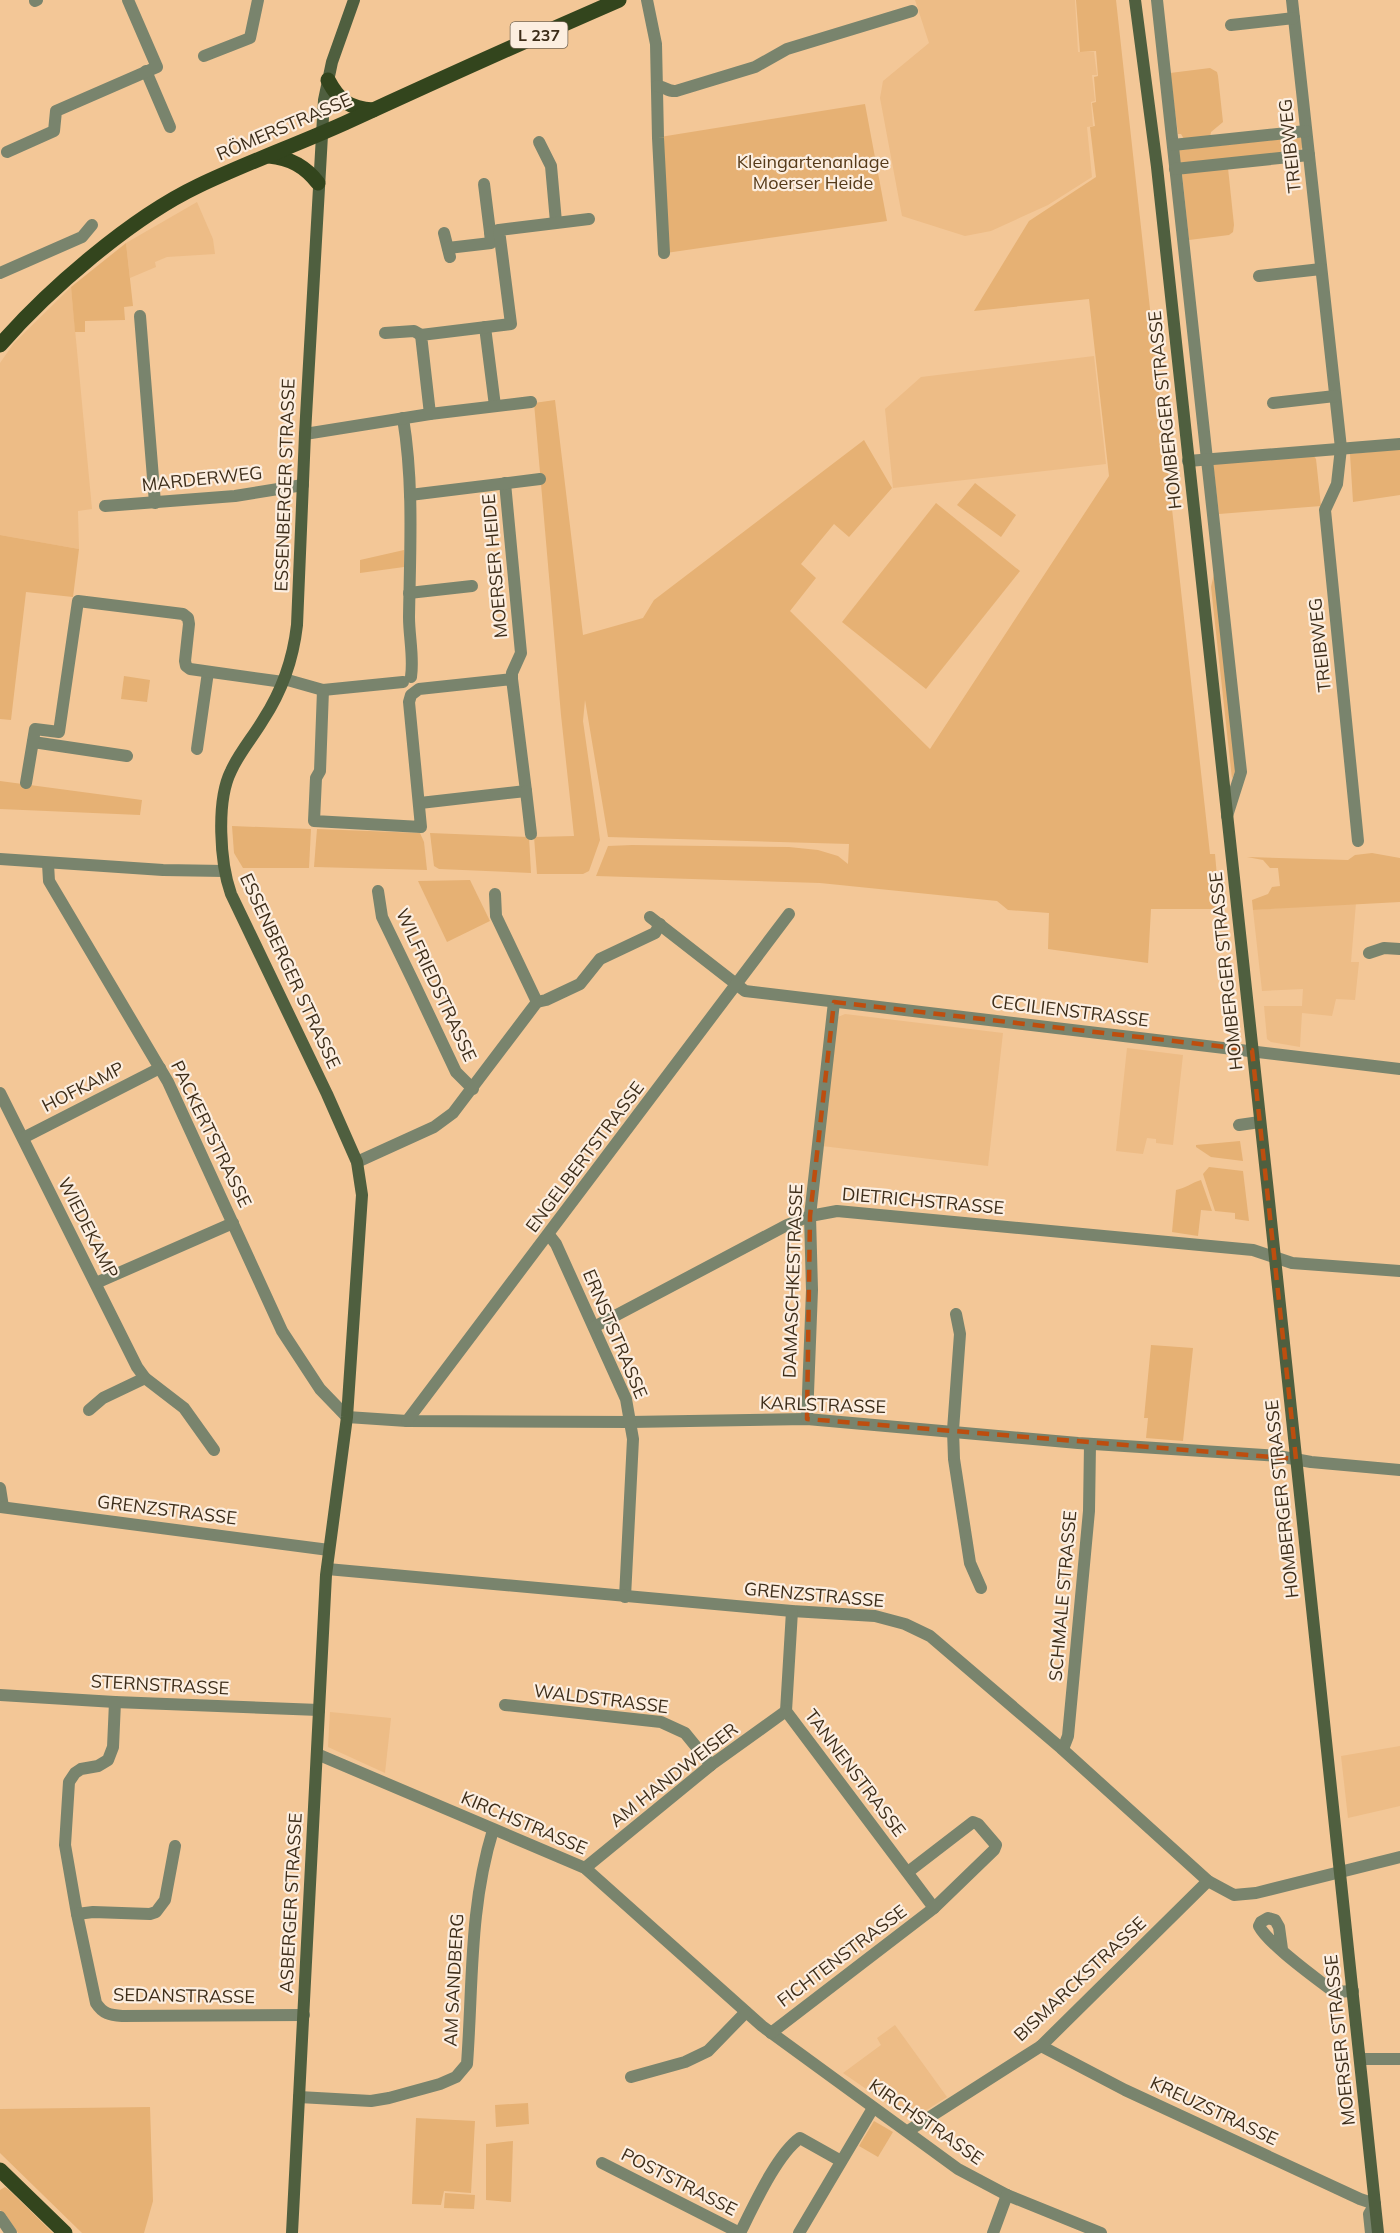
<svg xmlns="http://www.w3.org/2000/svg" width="1400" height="2233" font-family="Mulish,sans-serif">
	<rect width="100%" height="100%" fill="#f3c797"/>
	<g fill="#edbc86">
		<path d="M915,0H1075L1078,52H1094L1097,75H1092L1095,101L1091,102L1093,126L1087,127L1092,177L1048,205L991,231L965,236L902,216L880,98L883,81L929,43Z"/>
		<path d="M197,202L213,239L215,254L167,257L155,262L156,267L130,278L126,243Z"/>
		<path d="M71,287L92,509L78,511L79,549L0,535V363L14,343Z"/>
		<path d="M1094,356L1106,464L893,488L885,409L921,377Z"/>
		<path d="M1356,903L1351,962H1359L1355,1000L1336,999L1332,1016L1302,1013L1300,1047L1271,1042L1267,1039L1264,1006H1302L1303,989L1262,991L1253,910Z"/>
		<path d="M845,1014L1003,1033L988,1166L822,1146L838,1017Z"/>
		<path d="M1127,1048L1183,1055L1173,1145L1156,1143V1139L1147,1138L1143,1154L1116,1151Z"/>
		<path d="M330,1712L391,1718L385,1773L328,1747Z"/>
		<path d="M1400,1746V1806L1348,1818L1341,1756Z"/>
		<path d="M895,2025L947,2097L911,2120L843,2073L881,2045L877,2038Z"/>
	</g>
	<g fill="#e6b174">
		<path d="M1076,0H1116L1210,854H1215L1220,909H1151L1148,963L1048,949L1049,913L1008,910L997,901L820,883L596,876L608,846L632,845L789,847L818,850L838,856L848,864L849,844L608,837L585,700L583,721L600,840L589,871L583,874H537L534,837L574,836L561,715L534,403L555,400L583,635L643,618L654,600L864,440L892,488L849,537L834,524L801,564L816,578L790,611L930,749L1109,476L1089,299L974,311L1029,221L1096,177L1090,127L1095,126L1092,103L1096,102L1094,77L1098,76L1096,51L1080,52Z"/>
		<path d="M1210,68L1217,72L1218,76L1223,122L1211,132L1210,138L1184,139L1181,134H1178L1170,73Z"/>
		<path d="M865,104L887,221L666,253L660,137Z"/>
		<path d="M1301,137L1303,146L1300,151L1180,163L1179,150Z"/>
		<path d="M1228,168L1234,225L1233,232L1229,235L1189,240L1182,173Z"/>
		<path d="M126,243L133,306L124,307L125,320L85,321V332H75L71,287Z"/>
		<path d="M1400,449V495L1353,502L1350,454Z"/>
		<path d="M1313,455L1316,459L1321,506L1219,514L1213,464Z"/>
		<path d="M975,483L1016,515L1001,537L957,505Z"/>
		<path d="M936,503L1020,571L926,689L842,622Z"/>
		<path d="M0,535L79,549L73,597L26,592L11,720L0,719Z"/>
		<path d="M404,550V567L360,573V560Z"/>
		<path d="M1214,574L1236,769L1232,779L1211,587Z"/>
		<path d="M124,676L150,680L147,702L121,699Z"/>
		<path d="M0,781L142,800L140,815L0,809Z"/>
		<path d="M232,826L311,829L309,868H243L234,853Z"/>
		<path d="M317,829L420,833L424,842L427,870L314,867Z"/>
		<path d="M430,833L529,837L531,873L439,869L434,866Z"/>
		<path d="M1372,853L1400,858V902L1253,910L1252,900L1268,894L1272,887L1280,886L1278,868H1270L1263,860L1247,857L1348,860L1355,855Z"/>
		<path d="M470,880L490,921L447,942L418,881Z"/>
		<path d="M1240,1141L1243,1161L1211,1157L1196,1147V1145Z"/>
		<path d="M1209,1167L1243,1171L1249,1221L1235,1219V1213L1215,1211L1203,1174Z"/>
		<path d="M1201,1180L1212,1211L1201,1210L1198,1236L1172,1232L1176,1190C1186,1188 1191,1183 1201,1180Z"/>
		<path d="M1151,1345L1193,1348L1183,1441L1146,1438L1148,1418H1144Z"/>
		<path d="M528,2103L529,2124L496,2127L495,2105Z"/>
		<path d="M150,2107L153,2201L144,2233H82L0,2153V2109Z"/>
		<path d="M416,2118L475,2121L471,2193L444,2191L441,2205L412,2204Z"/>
		<path d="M874,2121L893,2132L878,2157L859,2146Z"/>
		<path d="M513,2141L511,2202L486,2200V2144Z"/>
		<path d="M5,2187L9,2190L53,2233H18L6,2215L0,2210V2190Z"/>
		<path d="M445,2193L475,2195L474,2209L444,2208Z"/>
	</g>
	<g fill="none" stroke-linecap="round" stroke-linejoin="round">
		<g stroke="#79846d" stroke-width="12">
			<path d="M647,0L656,44L658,138L664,253"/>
			<path d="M1157,0L1241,772L1227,816"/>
			<path d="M1292,0L1341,448L1337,484L1325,510L1358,841"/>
			<path d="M35,1L37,0"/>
			<path d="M1231,25L1294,18"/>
			<path d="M204,56L250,38L258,0"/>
			<path d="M146,71L170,127"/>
			<path d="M657,86C664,86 668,92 676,91L755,67L787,49L912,11"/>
			<path d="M539,142L551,166L556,222"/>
			<path d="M1173,145L1306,131"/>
			<path d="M7,152L54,131L56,111L157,67L128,0"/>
			<path d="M1175,169L1309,155"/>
			<path d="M484,184L490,232L499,230"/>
			<path d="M444,233L450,257"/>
			<path d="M448,248L491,243L490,232"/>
			<path d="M0,273L82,237L92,225"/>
			<path d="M1259,276L1321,269"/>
			<path d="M140,316L155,503"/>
			<path d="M485,327L495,406"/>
			<path d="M385,333L414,331L421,335"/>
			<path d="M1273,403L1335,396"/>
			<path d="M430,414L421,335L511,324L499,230L589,219"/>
			<path d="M403,418C414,484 410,551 409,617C409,637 414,657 411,677"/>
			<path d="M305,434L430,414L531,402"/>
			<path d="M1188,461L1400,444"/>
			<path d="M505,483L521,653L512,673V679"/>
			<path d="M410,495L540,479"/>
			<path d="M105,506L235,496L303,485"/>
			<path d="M409,593L472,586"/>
			<path d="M284,679L323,690L403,682"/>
			<path d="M323,690L320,771L316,778L314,821L421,827L409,702L411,695L419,689L512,679L526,791L420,803"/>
			<path d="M33,742L127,756"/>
			<path d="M197,749L208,672"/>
			<path d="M26,783L35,729L59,732L78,601L183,614L188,618L189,624L185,661L186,666L190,669L283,682"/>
			<path d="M526,791L531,834"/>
			<path d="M0,859L163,870L224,871"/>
			<path d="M48,864L49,881L168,1082L282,1331L320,1389L347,1417L407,1421L630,1422L807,1419L1078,1443L1278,1456L1311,1462L1400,1470"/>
			<path d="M378,891L382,917L414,983L456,1072L473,1089"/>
			<path d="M650,917L745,991L1400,1069"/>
			<path d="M1369,953L1384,948L1400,949"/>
			<path d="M537,1002L546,1000L580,984L600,959L655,933L660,924"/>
			<path d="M0,1093L137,1367L145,1378L184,1408L214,1450"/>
			<path d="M1239,1125L1260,1122"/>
			<path d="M23,1138L160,1068"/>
			<path d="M357,1162L434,1127L453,1113L537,1002L496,916L495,894"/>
			<path d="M549,1235L556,1244L626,1399L630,1422L633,1439L625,1597"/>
			<path d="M96,1283L233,1223"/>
			<path d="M956,1314L960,1334L953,1430L954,1459L970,1563L981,1588"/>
			<path d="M594,1327L787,1225L810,1216L837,1211L1253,1250L1292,1263L1400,1271"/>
			<path d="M89,1410L103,1398L145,1378"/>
			<path d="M807,1419L812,1290L810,1216L834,1002"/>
			<path d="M407,1421L789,914"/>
			<path d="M0,1488L3,1507"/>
			<path d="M0,1507L329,1550"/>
			<path d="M327,1569L792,1611L875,1616L905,1624L930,1636L1061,1748L1208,1881L1234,1895L1256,1893L1400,1857"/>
			<path d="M792,1611L786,1711L934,1908"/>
			<path d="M0,1695L115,1702L319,1710"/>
			<path d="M115,1702L113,1747L108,1760L98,1766L81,1769L75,1773L69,1782L65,1845L77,1914L96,2003C103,2014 110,2015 122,2016L304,2015"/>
			<path d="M505,1705L661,1722L685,1733L711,1765"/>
			<path d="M1063,1749L1068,1736L1089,1511L1090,1444"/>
			<path d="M317,1754L585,1868L762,2026L958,2169L1007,2195L1101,2233"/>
			<path d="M585,1868L711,1765L786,1711"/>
			<path d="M77,1914L93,1912L150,1914L156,1912L165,1900L175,1846"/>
			<path d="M1282,1949L1279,1927L1275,1920L1268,1918L1261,1922L1259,1926C1268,1944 1316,1978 1334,1992L1353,1991"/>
			<path d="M771,2033L934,1908L994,1850L996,1845L978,1824L973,1822L908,1872"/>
			<path d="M1041,2046L1125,2090L1360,2199L1375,2204L1369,2214L1371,2233"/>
			<path d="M1361,2059H1400"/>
			<path d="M631,2077L685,2062L708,2051L746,2012"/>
			<path d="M299,2097L371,2101L389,2098L440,2084L456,2077L467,2064C473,1984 469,1908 493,1830"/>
			<path d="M908,2131L1041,2046L1208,1881"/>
			<path d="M602,2163L740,2233"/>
			<path d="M0,2217L11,2233"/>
			<path d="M740,2233C753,2207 777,2154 800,2138L841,2161"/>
			<path d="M799,2233L873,2108"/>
			<path d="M993,2233L1007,2195"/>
		</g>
		<g stroke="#4f5f3f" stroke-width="12">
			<path d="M1135,0L1157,167L1268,1192L1378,2233"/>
			<path d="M292,2233L326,1575L347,1417L362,1195L357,1162L327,1094L231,894C220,863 216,801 231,771C239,753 253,737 263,720C282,691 293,660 297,625L305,434L324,100L332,62L354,0"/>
		</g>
		<g stroke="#33451d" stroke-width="15">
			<path d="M328,80C339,101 349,108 373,110"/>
			<path d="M269,156C290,158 305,166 318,183"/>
			<path d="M0,345C49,289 131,218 198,186C246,163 296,145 345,123C436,81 527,40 619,0"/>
			<path d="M0,2170L65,2233"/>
		</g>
	</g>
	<path fill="none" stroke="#bd4e0f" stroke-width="4.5" stroke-dasharray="12 8" stroke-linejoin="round" d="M834,1002L1252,1050L1296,1459L807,1419L810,1216Z"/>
	<g text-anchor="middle" stroke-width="4.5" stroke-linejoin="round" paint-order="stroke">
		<rect fill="#fceee0" stroke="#766755" stroke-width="1.5" x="510.5" y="22" width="57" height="26" rx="4.5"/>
		<g font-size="16" font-weight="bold" fill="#3d2d19">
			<text x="539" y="41">L 237</text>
		</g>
		<g font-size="18" fill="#3d2d19" stroke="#fceee0">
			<text transform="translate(284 127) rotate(-23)" y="6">RÖMERSTRASSE</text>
			<text transform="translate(1290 146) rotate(-96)" y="6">TREIBWEG</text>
			<text transform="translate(1165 410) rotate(-96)" y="6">HOMBERGER STRASSE</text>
			<text transform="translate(202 479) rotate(-6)" y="6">MARDERWEG</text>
			<text transform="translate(285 485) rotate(-88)" y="6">ESSENBERGER STRASSE</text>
			<text transform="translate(495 566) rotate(-95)" y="6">MOERSER HEIDE</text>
			<text transform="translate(1320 645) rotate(-96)" y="6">TREIBWEG</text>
			<text transform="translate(290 971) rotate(65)" y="6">ESSENBERGER STRASSE</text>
			<text transform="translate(1226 971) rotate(-96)" y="6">HOMBERGER STRASSE</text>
			<text transform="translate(436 985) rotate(65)" y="6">WILFRIEDSTRASSE</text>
			<text transform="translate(1070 1011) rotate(7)" y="6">CECILIENSTRASSE</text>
			<text transform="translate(83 1087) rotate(-27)" y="6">HOFKAMP</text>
			<text transform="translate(211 1134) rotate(64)" y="6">PACKERTSTRASSE</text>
			<text transform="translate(585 1157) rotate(-53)" y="6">ENGELBERTSTRASSE</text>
			<text transform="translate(923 1201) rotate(5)" y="6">DIETRICHSTRASSE</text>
			<text transform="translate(88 1228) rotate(63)" y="6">WIEDEKAMP</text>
			<text transform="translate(793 1281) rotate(-88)" y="6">DAMASCHKESTRASSE</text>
			<text transform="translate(615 1334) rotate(67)" y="6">ERNSTSTRASSE</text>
			<text transform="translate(823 1405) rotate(2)" y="6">KARLSTRASSE</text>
			<text transform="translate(1282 1499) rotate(-96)" y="6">HOMBERGER STRASSE</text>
			<text transform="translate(167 1510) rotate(7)" y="6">GRENZSTRASSE</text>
			<text transform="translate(814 1595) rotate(5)" y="6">GRENZSTRASSE</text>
			<text transform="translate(1063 1596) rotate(-85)" y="6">SCHMALE STRASSE</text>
			<text transform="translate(160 1685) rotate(3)" y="6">STERNSTRASSE</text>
			<text transform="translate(601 1699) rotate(7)" y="6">WALDSTRASSE</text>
			<text transform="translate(855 1773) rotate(53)" y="6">TANNENSTRASSE</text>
			<text transform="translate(674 1775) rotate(-38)" y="6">AM HANDWEISER</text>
			<text transform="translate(524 1823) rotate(23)" y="6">KIRCHSTRASSE</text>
			<text transform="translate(291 1903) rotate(-87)" y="6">ASBERGER STRASSE</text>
			<text transform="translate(842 1956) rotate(-37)" y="6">FICHTENSTRASSE</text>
			<text transform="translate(1080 1979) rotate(-43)" y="6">BISMARCKSTRASSE</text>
			<text transform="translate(454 1980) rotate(-87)" y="6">AM SANDBERG</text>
			<text transform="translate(184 1996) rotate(1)" y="6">SEDANSTRASSE</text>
			<text transform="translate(1340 2040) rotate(-96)" y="6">MOERSER STRASSE</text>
			<text transform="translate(1214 2111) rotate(25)" y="6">KREUZSTRASSE</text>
			<text transform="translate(926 2122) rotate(35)" y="6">KIRCHSTRASSE</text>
			<text transform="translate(679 2182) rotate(27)" y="6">POSTSTRASSE</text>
		</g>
		<g font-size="18" fill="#553a19" stroke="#fceee0">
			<text x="813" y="168">Kleingartenanlage<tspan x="813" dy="21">Moerser Heide</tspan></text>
		</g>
	</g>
</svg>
